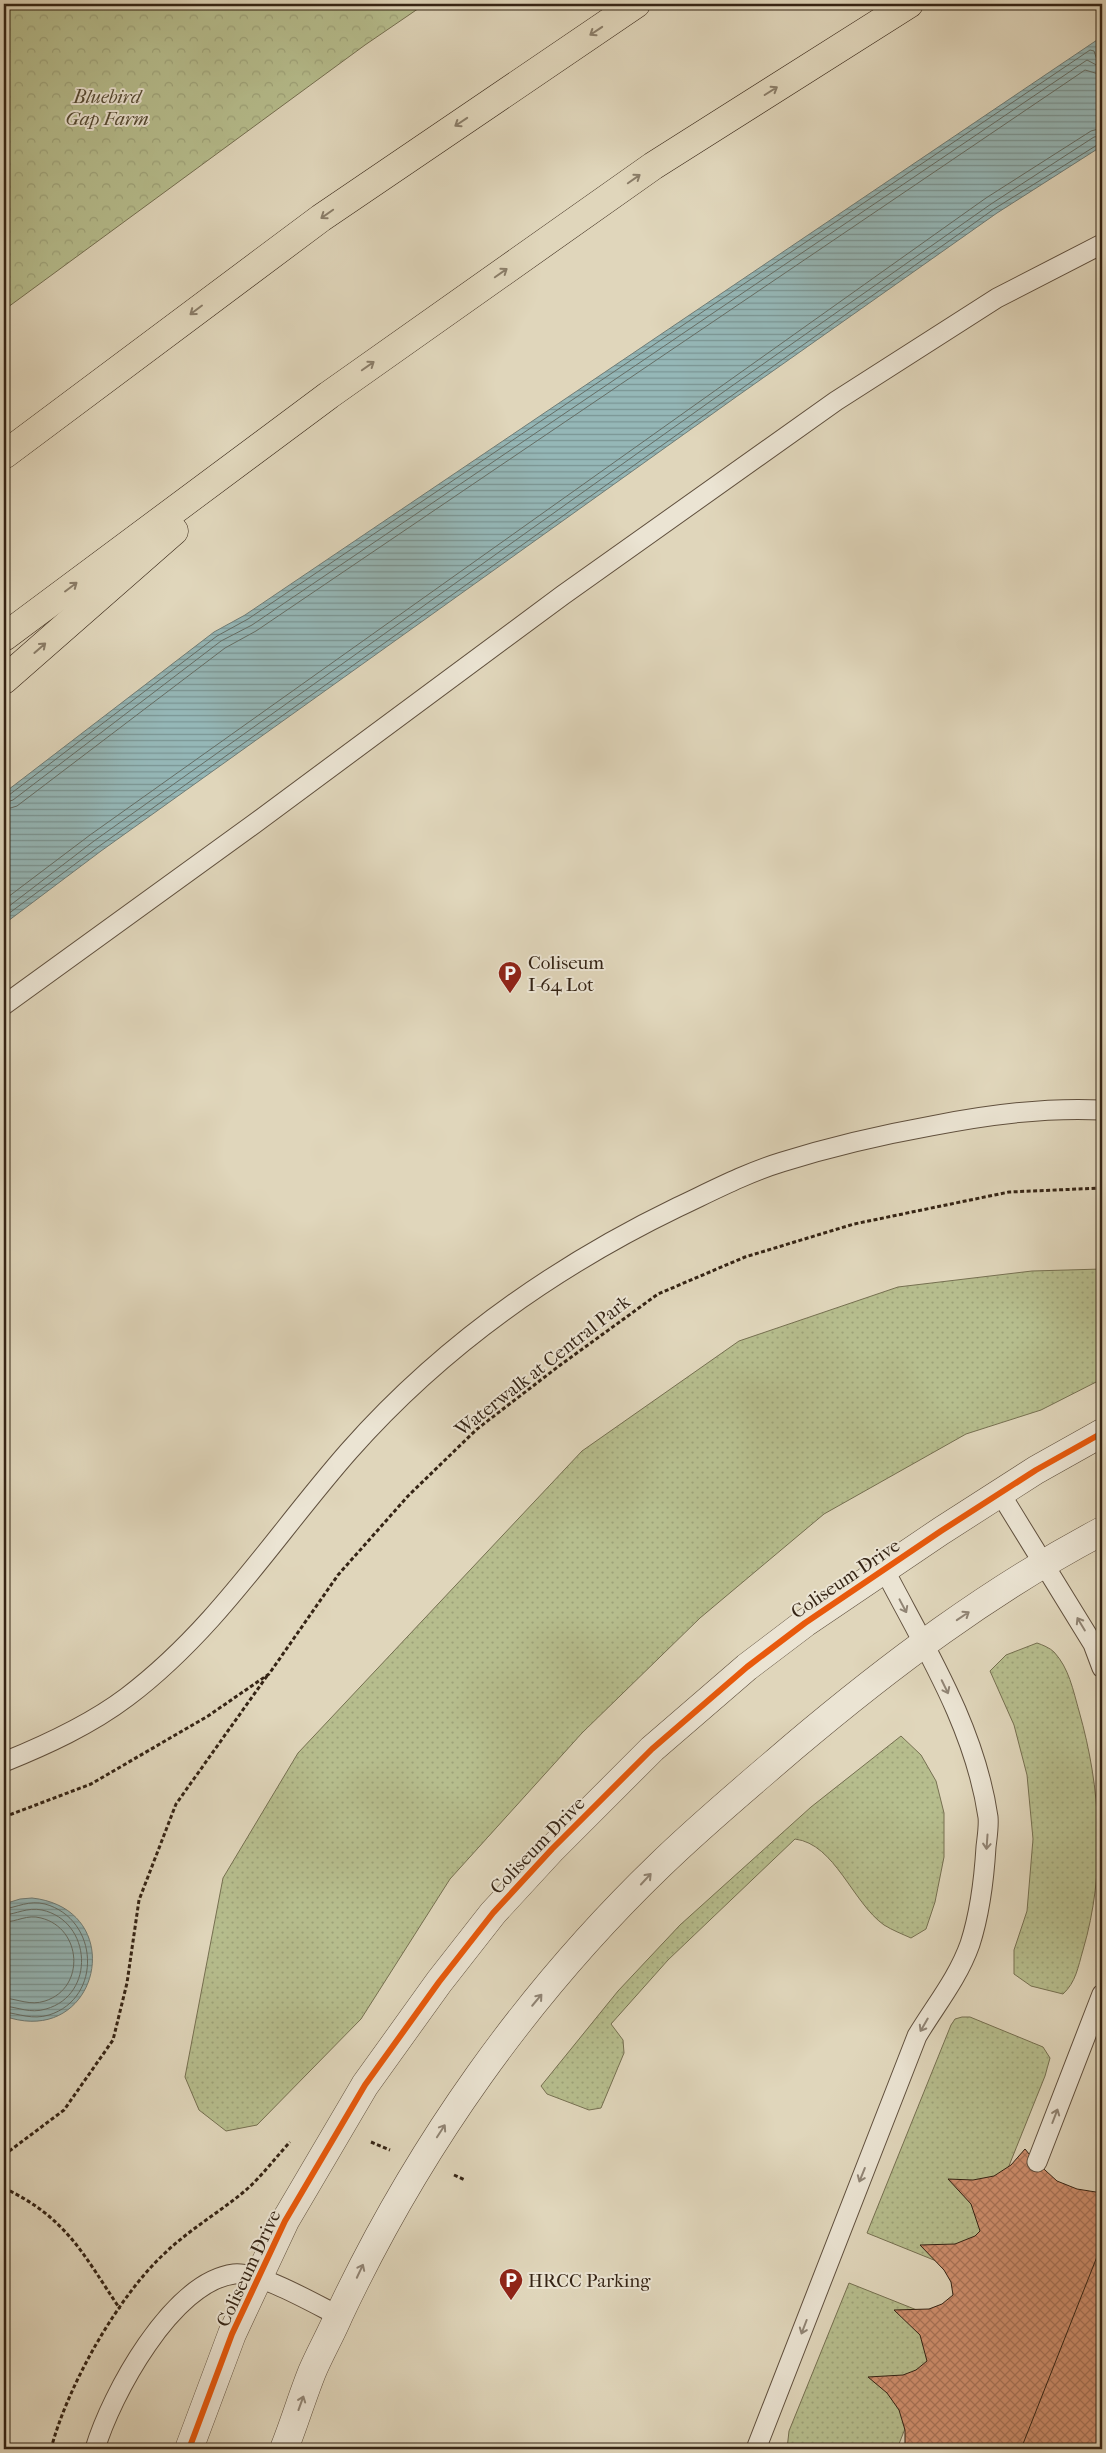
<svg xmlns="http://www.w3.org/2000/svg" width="1106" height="2453" font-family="'IM FELL French Canon',serif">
	<defs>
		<pattern id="grass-dots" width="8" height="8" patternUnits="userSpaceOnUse" patternTransform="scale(1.25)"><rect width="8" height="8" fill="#b6bd8d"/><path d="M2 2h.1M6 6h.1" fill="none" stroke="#9da279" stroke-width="1.8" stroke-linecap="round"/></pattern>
		<pattern id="forest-crowns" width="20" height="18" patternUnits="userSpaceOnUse" patternTransform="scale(1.25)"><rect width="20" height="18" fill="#b6bd8d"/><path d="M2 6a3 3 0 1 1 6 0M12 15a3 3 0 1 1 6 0" fill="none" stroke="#9da279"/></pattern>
		<pattern id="water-rules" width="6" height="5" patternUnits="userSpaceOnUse" patternTransform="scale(1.25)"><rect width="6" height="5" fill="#95b7b7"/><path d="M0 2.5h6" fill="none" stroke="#7a9594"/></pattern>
		<pattern id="building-cross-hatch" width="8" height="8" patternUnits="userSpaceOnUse" patternTransform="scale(1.25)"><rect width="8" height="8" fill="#d0906f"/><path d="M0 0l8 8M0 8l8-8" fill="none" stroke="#aa755a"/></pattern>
	</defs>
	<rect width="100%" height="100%" fill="#e0d6bb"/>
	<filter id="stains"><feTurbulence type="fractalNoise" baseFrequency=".004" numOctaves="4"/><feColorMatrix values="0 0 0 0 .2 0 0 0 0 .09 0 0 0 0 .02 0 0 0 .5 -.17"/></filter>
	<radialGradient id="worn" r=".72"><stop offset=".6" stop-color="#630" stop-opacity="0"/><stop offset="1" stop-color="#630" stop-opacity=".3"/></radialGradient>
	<g fill="url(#grass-dots)" stroke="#767051">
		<path d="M1102,1269V1379L1041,1410L966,1434L824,1514L700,1618L582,1733L450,1879L361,2019L257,2125L226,2131L199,2110L185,2077L223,1878L298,1753L582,1451L739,1341L898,1287L1032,1271Z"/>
		<path d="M1037,1643C1043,1645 1050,1648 1054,1652C1069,1668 1073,1690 1079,1711C1101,1788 1106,1872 1083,1950C1078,1967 1076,1982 1063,1994L1031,1986L1014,1974V1950L1027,1911L1033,1839L1027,1775L1014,1725L990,1671L1006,1655Z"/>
		<path d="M901,1736L921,1755L936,1781L944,1813V1857L935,1902L926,1929L911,1938C902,1934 892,1930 884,1925C852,1902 835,1844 795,1839L668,1960L611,2024L623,2040L624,2053L601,2108L589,2110L547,2094L541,2086L618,1991L680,1925L811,1807Z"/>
		<path d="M962,2017H970L1043,2047L1050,2058L1045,2076L966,2273L867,2233L951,2025L955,2019Z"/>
		<path d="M849,2283L947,2322L897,2449H787L789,2431Z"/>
	</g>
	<path fill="url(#forest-crowns)" stroke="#767051" d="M4,4H425L365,45L4,310Z"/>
	<g fill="url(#water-rules)" stroke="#6f7c76">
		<path d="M1097,40L1102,67V146L997,213L736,397L101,851L4,924V793L214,632L245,615Z"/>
		<path d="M32,1898C131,1909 99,2050 4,2016V1904L20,1899Z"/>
	</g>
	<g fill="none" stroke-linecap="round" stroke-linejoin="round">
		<g stroke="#656e66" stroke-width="1">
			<path d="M4,796L9,795L217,636L248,619L1090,50L1094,51L1097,60L1102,61"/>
			<path d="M4,803L13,800L221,641L252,625L1087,60L1102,68"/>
			<path d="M4,810L17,806L225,648L256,631L1085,70L1102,75"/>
			<path d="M4,900L90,835L986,198L1091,131L1102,128"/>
			<path d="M4,910L94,841L729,388L991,204L1094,137L1102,136"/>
			<path d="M4,917L98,847L994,209L1102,142"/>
			<path d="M4,1909C18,1907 29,1900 45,1904C99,1919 103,1998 49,2015C32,2020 20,2014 4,2012"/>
			<path d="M4,1915C17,1914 27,1907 42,1910C92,1921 96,1995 46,2009C30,2014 18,2007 4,2006"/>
			<path d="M4,1922C17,1922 27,1914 41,1918C82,1928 86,1988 45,2001C30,2006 18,1999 4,1998"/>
		</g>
	</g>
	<g fill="url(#building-cross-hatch)" stroke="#352415">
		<path d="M1025,2149L1034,2160L1057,2181L1077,2189L1102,2193V2259L1094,2270L1088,2286L1089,2298L1102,2316L1085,2320L1071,2330L1065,2340L1063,2357L1068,2372L1076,2382L1054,2387L1046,2394L1039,2406L1037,2429L1050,2448L905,2449V2430L899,2410L887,2393L868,2377L903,2375L916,2370L927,2361L920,2335L894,2310L929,2309L942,2304L953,2295L951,2282L944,2270L920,2245L955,2244L975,2236L980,2231L971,2204L948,2179L973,2180L994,2176L1011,2165Z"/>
		<path d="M1102,2244V2449H1021Z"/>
	</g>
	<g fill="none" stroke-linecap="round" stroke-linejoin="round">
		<g stroke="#60503e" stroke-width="21">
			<g id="service">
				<path d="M4,1005L254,824L563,595L836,401L997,298L1102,244"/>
				<path d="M1000,1493L1093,1644L1102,1668"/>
				<path d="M4,1762C46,1745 90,1725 127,1697C217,1629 276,1534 349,1451C441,1347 554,1267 678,1207C712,1191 746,1173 782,1162C830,1147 881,1135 931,1126C986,1115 1046,1107 1102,1110"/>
				<path d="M1037,2162L1102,1994"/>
				<path d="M95,2449C111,2395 172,2282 234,2274C258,2271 315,2304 339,2316"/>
				<path d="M756,2449L917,2036C935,2006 958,1978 970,1944C980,1913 984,1880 986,1847C987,1838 989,1826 988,1817C975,1727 925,1648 884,1569"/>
			</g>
		</g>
		<g stroke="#60503e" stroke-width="29">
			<g id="tertiary">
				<path d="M189,2449L232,2334L285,2221L365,2085L439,1982L493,1913L552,1849L652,1749L747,1667L805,1623L941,1531L1036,1470L1102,1433"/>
				<path d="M284,2449C294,2424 302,2397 312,2372C320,2353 331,2334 339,2315C418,2147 527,1993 660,1865C702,1824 748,1786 792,1748C889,1666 990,1590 1102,1531"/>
			</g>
		</g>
		<g stroke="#352415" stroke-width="29">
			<g id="motorway">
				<path d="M4,455L321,218L636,4"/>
				<path d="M4,637L329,395L653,166L909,4"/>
				<path d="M4,680L174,531"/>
			</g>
		</g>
		<g stroke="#352415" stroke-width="3" stroke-dasharray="4 2.5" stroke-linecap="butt">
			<path d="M4,1817L91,1784L208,1716L269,1674L338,1575L408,1496L477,1429L559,1366L658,1294L745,1257L854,1224L1009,1192L1102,1188"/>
			<path d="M371,2142L390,2150"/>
			<path d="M4,2155L64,2110L113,2040L127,1983L139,1900L176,1804L267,1676"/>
			<path d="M454,2175L465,2180"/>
			<path d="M4,2188C67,2218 83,2254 120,2309"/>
			<path d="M51,2449C67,2387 118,2296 165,2253C190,2229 220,2212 246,2190C262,2176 276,2157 290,2142"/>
		</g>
		<use href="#service" stroke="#ebe4d3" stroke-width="19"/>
		<use href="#tertiary" stroke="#ebe4d3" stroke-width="28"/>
		<use href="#motorway" stroke="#e0d6bb" stroke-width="28"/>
		<g stroke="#ebe4d3" stroke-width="9">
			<path id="cycleway" d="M189,2449L232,2334L285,2221L365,2085L439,1982L493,1913L552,1849L652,1749L747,1667L805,1623L941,1531L1036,1470L1102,1433"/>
		</g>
		<use href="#cycleway" stroke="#e8590c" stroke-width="6"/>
	</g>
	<defs><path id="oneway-shaft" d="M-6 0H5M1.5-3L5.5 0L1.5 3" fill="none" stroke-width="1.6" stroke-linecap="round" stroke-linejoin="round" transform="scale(1.25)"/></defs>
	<g stroke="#8a7d68">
		<use href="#oneway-shaft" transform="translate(596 31) rotate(146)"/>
		<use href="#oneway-shaft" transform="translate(771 91) rotate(-32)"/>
		<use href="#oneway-shaft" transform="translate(461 122) rotate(146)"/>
		<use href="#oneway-shaft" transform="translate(634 179) rotate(-35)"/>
		<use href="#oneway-shaft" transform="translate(327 214) rotate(145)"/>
		<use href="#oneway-shaft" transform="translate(501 273) rotate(-35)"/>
		<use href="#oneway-shaft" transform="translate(196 310) rotate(143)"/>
		<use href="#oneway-shaft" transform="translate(368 366) rotate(-35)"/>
		<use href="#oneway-shaft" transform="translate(71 587) rotate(-37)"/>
		<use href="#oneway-shaft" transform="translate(40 648) rotate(-41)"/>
	</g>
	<g stroke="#908474">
		<use href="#oneway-shaft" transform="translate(903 1606) rotate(62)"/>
		<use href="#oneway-shaft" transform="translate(963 1616) rotate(-34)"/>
		<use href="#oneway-shaft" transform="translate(1081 1624) rotate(-121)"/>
		<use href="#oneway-shaft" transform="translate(945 1687) rotate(64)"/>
		<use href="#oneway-shaft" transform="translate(987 1842) rotate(94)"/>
		<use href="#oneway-shaft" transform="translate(646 1879) rotate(-47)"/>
		<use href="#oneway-shaft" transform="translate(537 2000) rotate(-50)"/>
		<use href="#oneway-shaft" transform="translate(924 2025) rotate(120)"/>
		<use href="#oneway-shaft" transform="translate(1055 2116) rotate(-69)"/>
		<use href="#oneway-shaft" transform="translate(441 2131) rotate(-57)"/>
		<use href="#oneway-shaft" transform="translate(862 2175) rotate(112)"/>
		<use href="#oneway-shaft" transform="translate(360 2271) rotate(-65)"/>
		<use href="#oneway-shaft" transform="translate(804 2327) rotate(111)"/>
		<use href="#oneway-shaft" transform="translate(301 2403) rotate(-70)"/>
	</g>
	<defs>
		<g id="parking-pin" transform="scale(1.25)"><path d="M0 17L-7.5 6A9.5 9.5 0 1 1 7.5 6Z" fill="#8f2418" stroke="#ebe4d3"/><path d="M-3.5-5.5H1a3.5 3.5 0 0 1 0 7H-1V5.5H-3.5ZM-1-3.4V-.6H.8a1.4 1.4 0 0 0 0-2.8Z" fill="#fff"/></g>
	</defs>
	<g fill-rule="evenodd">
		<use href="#parking-pin" x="510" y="973"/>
		<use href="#parking-pin" x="511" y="2280"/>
	</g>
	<g text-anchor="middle" stroke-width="4" stroke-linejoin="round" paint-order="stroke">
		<g font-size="19" font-style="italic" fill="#554a33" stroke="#ebe4d3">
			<text x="107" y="103">Bluebird<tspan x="107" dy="22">Gap Farm</tspan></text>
		</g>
		<g font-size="19" fill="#352415" stroke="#ebe4d3" text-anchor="start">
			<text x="528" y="969">Coliseum<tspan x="528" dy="22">I-64 Lot</tspan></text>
			<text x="528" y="2287">HRCC Parking</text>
		</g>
		<g font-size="19" fill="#352415" stroke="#ebe4d3">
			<text transform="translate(542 1365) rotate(-38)" y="7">Waterwalk at Central Park</text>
			<text transform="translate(845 1578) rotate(-34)" y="7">Coliseum Drive</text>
			<text transform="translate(537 1845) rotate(-46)" y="7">Coliseum Drive</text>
			<text transform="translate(248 2268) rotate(-65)" y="7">Coliseum Drive</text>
		</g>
	</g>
	<rect width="1106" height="2453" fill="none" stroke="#e0d6bb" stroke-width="20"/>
	<rect x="5" y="5" width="1096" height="2443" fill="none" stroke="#352415" stroke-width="2.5"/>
	<rect x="10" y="10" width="1086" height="2433" fill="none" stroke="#352415"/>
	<rect width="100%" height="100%" filter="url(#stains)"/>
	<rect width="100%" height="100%" fill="url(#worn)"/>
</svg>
